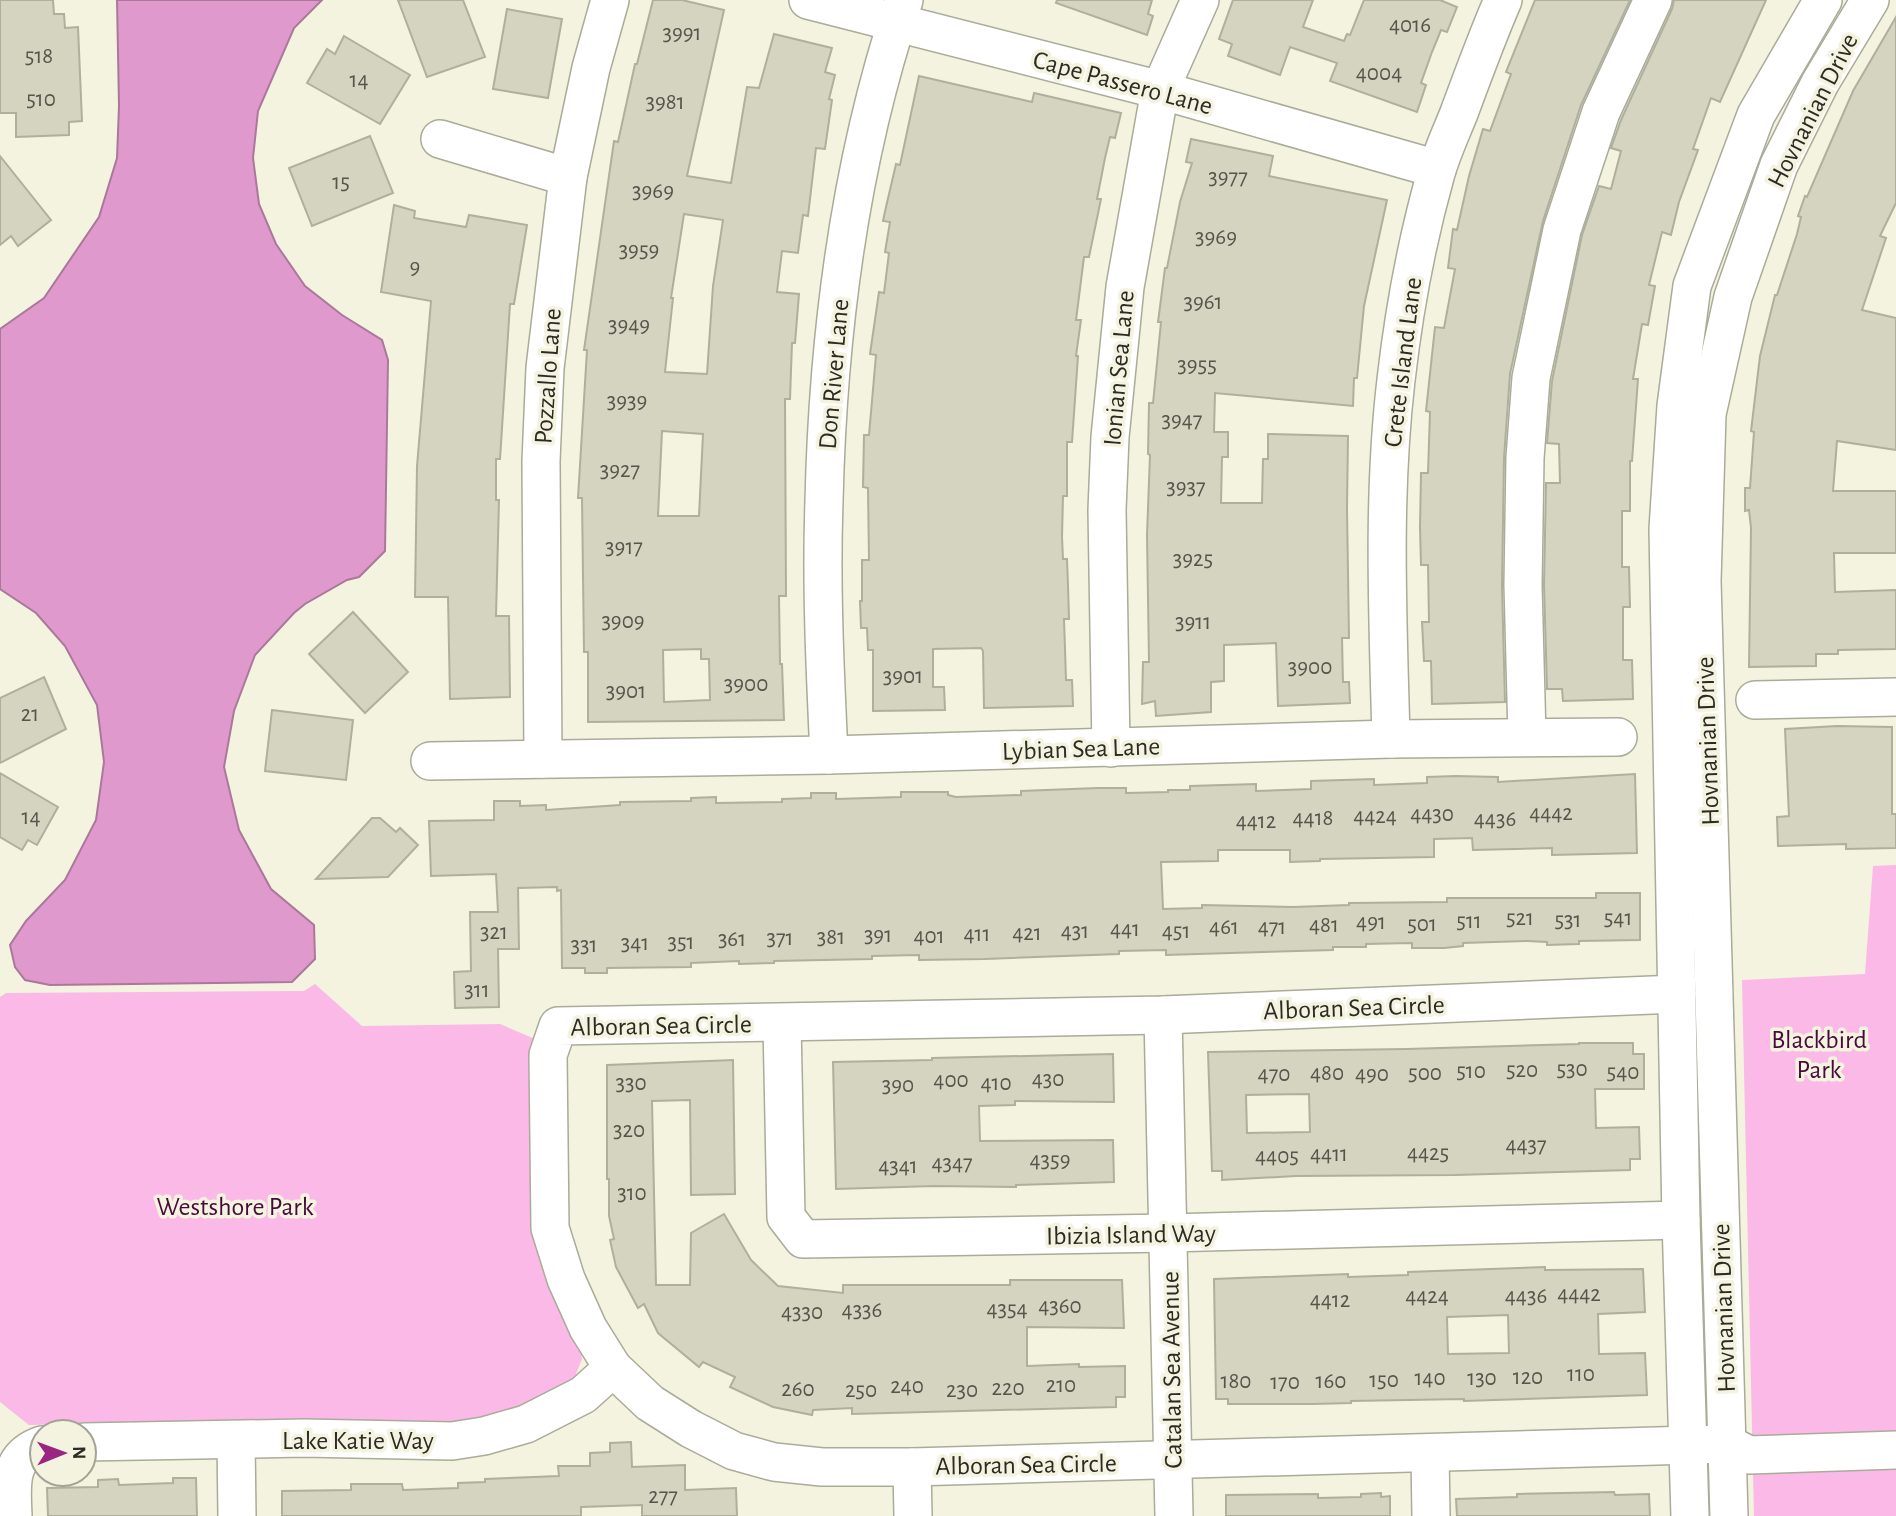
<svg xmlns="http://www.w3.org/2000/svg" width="1896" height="1516" font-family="'Alegreya Sans',sans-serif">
	<rect width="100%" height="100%" fill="#f3f3e0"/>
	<g fill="#fab9e7">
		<path d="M1896,865V1516H1754L1742,980L1865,974L1873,866Z"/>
		<path d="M315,984L362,1026L500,1024L535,1039L582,1359L574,1379L542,1398L491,1416L456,1421L254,1420L29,1425L0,1402V997L6,993L304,991Z"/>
	</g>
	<path fill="#e099cc" stroke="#aa789a" stroke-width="2" d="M117,0H322L294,28L258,111L253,158L259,204L276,244L305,286L342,315L382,340L388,360L385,551L359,577L347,580L305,604L294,613L255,655L234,711L224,767L239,830L271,889L314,925L315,959L292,982L50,985L25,980L15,967L10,945L26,921L65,880L96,820L104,762L97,705L65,646L36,613L0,589V329L44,298L99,217L117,158L119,106Z"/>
	<g fill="#d4d4c1" stroke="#afaf9d" stroke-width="2" fill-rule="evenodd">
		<path d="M0,0H53L54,14H64L65,28L78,27L82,121L69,122V135L16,137V113H0Z"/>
		<path d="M398,0H463L485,57L427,77Z"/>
		<path d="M653,0H682L724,10L687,176L731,183L747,87L759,88L774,34L832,48L825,72L835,75L829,99L832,100L825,149L816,148L808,216L803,215L798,253L782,251L777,292L799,294L795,343H792L790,399H785L786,596H779L780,664H782L784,720L588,722V652H584L582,498H578L587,350H584L614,141L618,142L635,64H637ZM684,214L723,220L713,286L707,374L665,372L673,298H671ZM662,431L703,434L699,516H658ZM701,649V659H709L710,700L664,702L663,650Z"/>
		<path d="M1057,0H1152L1148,14L1153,16L1147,35L1056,3Z"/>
		<path d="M1233,0H1313L1303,27L1344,41L1347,34L1350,35L1364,0H1440L1457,7L1447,32L1441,30L1432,52L1421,83L1426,85L1417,112L1330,81L1337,63L1290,47L1280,75L1228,56L1232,44L1219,39Z"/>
		<path d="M1535,0H1630L1581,105L1543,221L1510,374L1504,458L1502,586L1505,702L1432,704L1431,661H1424L1422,622H1429L1428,565H1421L1420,527L1421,473H1428L1430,412L1426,411L1435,327L1444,328L1455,269L1448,268L1453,229L1457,230L1469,176L1483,129L1490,131L1511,74L1506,72Z"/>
		<path d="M1674,0H1766L1720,102L1711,98L1693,149L1698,150L1679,202L1671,235L1662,232L1649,285L1655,286L1648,325L1642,324L1633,379H1638L1632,461H1630V511H1622V567H1629L1630,607H1623V660H1632L1633,699L1563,701L1562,689H1547L1544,585L1546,483H1560L1559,444L1547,443L1552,381L1582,235L1599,186L1611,189L1621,151L1611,148L1621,120L1672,9Z"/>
		<path d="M507,9L562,19L548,98L493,89Z"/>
		<path d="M1896,17V203L1880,236L1886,238L1862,310L1896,318V450L1837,441L1833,491H1896V553H1834L1835,592L1896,590V649L1838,650V654H1816V666L1749,667L1751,528L1749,510L1745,511V488H1750L1754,432L1751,431L1760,356L1775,295H1777L1797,234L1801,217L1798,216L1805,196L1807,197L1853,91Z"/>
		<path d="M344,36L410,75L380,124L307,83L327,49L335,54Z"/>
		<path d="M919,76L1032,102L1034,93L1121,113L1115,138L1110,137L1105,158L1097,199H1101L1089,257H1084L1076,320H1081L1076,356H1078L1072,442H1067V496H1063L1062,537L1063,559H1067L1068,585L1069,619H1064L1066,680H1072L1073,706L984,708L983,651L981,648L933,649V687H944L945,710L873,711V650H868L867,628H861L860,601H862V560H869L868,488L863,487L864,435H869L876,355L870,354L879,292L884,293L889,253L885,252L890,222L883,221L886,207L896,164L900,165Z"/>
		<path d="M370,136L393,193L312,226L289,168Z"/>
		<path d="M1191,139L1273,156L1269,176L1387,200L1364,306L1357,378H1354L1353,406L1215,393L1214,432H1228V457H1222L1221,503H1262L1263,459H1268V434L1348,436L1347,508L1349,638H1342L1343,682H1349L1350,703L1278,706L1276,643L1224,645V681L1211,682V712L1156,716L1155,701L1142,704L1143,662H1149L1147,535L1150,455L1148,454L1149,403H1153L1161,322H1158L1165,268H1167L1180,202L1192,163L1186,162Z"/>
		<path d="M0,156L51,220L18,246L11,236L0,245Z"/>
		<path d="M394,205L415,211L414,218L466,227L469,215L527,225L514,304H510L500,459H496V500H499L496,616H509L510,697L450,699L448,597H415L417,466L431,301L381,292Z"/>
		<path d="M353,612L408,672L365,713L309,654Z"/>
		<path d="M44,677L66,729L0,763V698Z"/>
		<path d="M272,710L353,720L346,780L265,771Z"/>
		<path d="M1837,726L1892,727V814H1896V848L1846,849V844L1778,846L1777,817L1789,816L1785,729Z"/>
		<path d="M0,773L58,807L37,845L28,840L22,850L0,837Z"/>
		<path d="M1635,774L1637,853L1552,855V848L1473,850L1472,838L1434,839V857L1320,859V861L1290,862V850H1218V861L1161,862L1163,909L1202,908V905L1293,907L1349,905V903L1447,902V898H1596V893H1640V940L1579,941V944L1547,945V942L1527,941L1463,943V946L1444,948H1412V943L1366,944V947H1333V950L1198,954L1166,955V950L1119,951V954L985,959L919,960V955L872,956V959L774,961V963L739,964V961L691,963V967L607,968V973H585V968H562L561,890L557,891V887L518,888L519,949H498L499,1007L455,1008L454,972L471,971L470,912H498L496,874L431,876L429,821L494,820V801H520V806L546,805V810L620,805V802L691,801V798L716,797V803L782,802V799L811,798V793H836V799L901,797V792H948V795L956,797L1021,795V791L1098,788H1126V793L1168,792V790H1190V786L1256,784V791L1311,789V781L1374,779V785L1427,783V777L1456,776L1498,777V782Z"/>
		<path d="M372,818H380L396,832L400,828L418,845L388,877L316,879Z"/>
		<path d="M1579,1043H1633V1054H1644V1089H1595L1596,1128L1639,1127L1640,1159H1630V1170L1455,1175L1296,1176L1222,1180V1171H1212L1208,1052L1406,1049L1579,1044ZM1309,1094L1310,1132L1247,1133L1246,1095Z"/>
		<path d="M1113,1054L1114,1102L1015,1101V1105L979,1106L980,1141L1113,1140L1114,1182L1016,1185V1187L934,1186L836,1189L833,1062L932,1060V1058Z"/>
		<path d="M733,1060L735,1194L691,1195L690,1100L652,1101L656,1285H690L691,1233L724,1214L751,1260L778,1286L843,1293V1285H1010V1280H1122L1124,1328L1027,1327V1366L1079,1364V1367L1125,1366V1397H1116V1407L852,1414V1408L813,1410L812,1415L773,1407L730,1387L735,1377L703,1362L699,1367L658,1333L644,1304L638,1308L616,1267L610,1240L614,1239L609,1216V1179H607V1065Z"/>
		<path d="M1545,1267V1270L1643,1269L1645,1312L1598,1314L1599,1354L1645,1353L1647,1395L1464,1401V1399L1351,1401V1403L1313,1404H1228V1399H1216L1214,1279L1348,1274V1277L1408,1275V1272ZM1508,1315L1509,1353L1448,1354L1447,1317Z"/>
		<path d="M631,1442L632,1467L685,1465V1490L736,1488L737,1516H642V1505L581,1507V1516H282V1491L351,1490V1484H402L403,1490L458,1488V1483L485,1482V1479L559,1476L558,1466H590V1453L610,1452V1443Z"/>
		<path d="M173,1478H196L197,1516H48L47,1488L98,1487V1480L118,1479L119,1485L173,1483Z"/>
		<path d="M1614,1492L1615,1495L1649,1494L1650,1516H1457L1456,1499L1517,1497V1494Z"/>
		<path d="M1381,1493V1497L1390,1496V1516H1226V1495L1318,1494V1498L1361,1497V1494Z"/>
	</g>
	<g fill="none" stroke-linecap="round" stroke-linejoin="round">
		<g stroke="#abab99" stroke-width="40">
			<g id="minor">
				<path d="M808,0L1160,90L1437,169"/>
				<path d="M440,139L568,177"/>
				<path d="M1755,700L1896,697"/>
				<path d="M1527,737L1523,585L1525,458L1531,378L1562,230L1601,112L1653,0"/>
				<path d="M1391,739C1388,620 1382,499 1396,380C1404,310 1417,240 1436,173C1442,152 1451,133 1459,113C1473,75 1487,37 1503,0"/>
				<path d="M1111,748L1107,510L1110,437L1125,287L1160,90L1200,0"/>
				<path d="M829,755C825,670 821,585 824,501C828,333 850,160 904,0"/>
				<path d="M543,759L541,461L545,368L568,177L591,68L610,0"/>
				<path d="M430,761L829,755L1391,739L1618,737"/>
				<path d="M1677,994L1163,1015L558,1026L548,1055L550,1228L566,1279L588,1328L613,1368L650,1403L691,1429L734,1451L774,1462L822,1467H912L1727,1444L1749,1455L1896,1450"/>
				<path d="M1163,1015L1174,1516"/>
				<path d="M782,1023L786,1217L803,1239L1168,1233L1681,1220"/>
				<path d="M236,1441L237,1516"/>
				<path d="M84,1442L304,1438L452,1441L484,1436L526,1424L583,1395L613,1368"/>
				<path d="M1430,1453L1431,1516"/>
				<path d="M912,1467L913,1516"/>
				<path d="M13,1516C12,1486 7,1457 42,1445"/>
				<path d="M1690,1516L1681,1220L1668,529L1676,406L1692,286L1756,115L1823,0"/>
				<path d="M1729,1516L1702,581L1707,414L1733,297L1779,165L1820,83L1870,0"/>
			</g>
		</g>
		<use href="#minor" stroke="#fff" stroke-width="37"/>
	</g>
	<g text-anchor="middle" stroke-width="7" stroke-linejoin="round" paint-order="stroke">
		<g font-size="23" fill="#55554b">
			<text x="1410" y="32">4016</text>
			<text x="682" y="40">3991</text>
			<text x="39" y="63">518</text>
			<text x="1379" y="80">4004</text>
			<text x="359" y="87">14</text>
			<text x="41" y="106">510</text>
			<text x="665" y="109">3981</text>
			<text x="1228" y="184">3977</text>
			<text x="341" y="189">15</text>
			<text x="653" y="198">3969</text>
			<text x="1216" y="244">3969</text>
			<text x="639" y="257">3959</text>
			<text x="415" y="274">9</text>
			<text x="1203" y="309">3961</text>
			<text x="629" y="332">3949</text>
			<text x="1197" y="372">3955</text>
			<text x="627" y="408">3939</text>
			<text x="1182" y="427">3947</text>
			<text x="620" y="477">3927</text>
			<text x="1186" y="494">3937</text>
			<text x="624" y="554">3917</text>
			<text x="1193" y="566">3925</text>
			<text x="623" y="628">3909</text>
			<text x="1193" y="629">3911</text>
			<text x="1310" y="674">3900</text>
			<text x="903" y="683">3901</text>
			<text x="746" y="691">3900</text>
			<text x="626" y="698">3901</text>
			<text x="30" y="721">21</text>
			<text x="1551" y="820">4442</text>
			<text x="1432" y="821">4430</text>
			<text x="1375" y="823">4424</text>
			<text x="31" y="824">14</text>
			<text x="1313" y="825">4418</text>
			<text x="1495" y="826">4436</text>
			<text x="1256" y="828">4412</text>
			<text x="1520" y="925">521</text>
			<text x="1618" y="925">541</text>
			<text x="1568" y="927">531</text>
			<text x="1469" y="928">511</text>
			<text x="1371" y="929">491</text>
			<text x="1422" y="931">501</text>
			<text x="1324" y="932">481</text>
			<text x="1224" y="934">461</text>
			<text x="1272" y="934">471</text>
			<text x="1125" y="936">441</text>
			<text x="1075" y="938">431</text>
			<text x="1176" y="938">451</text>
			<text x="494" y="939">321</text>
			<text x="1027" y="940">421</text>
			<text x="977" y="941">411</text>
			<text x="878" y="942">391</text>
			<text x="929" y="943">401</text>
			<text x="831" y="944">381</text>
			<text x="780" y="945">371</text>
			<text x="732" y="946">361</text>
			<text x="681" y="949">351</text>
			<text x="635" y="950">341</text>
			<text x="584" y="952">331</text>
			<text x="477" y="997">311</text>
			<text x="1572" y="1076">530</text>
			<text x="1522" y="1077">520</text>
			<text x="1471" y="1078">510</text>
			<text x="1623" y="1079">540</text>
			<text x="1327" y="1080">480</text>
			<text x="1425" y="1080">500</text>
			<text x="1274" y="1081">470</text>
			<text x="1372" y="1081">490</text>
			<text x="1048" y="1086">430</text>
			<text x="951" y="1087">400</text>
			<text x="631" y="1090">330</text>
			<text x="996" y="1090">410</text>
			<text x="898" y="1092">390</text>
			<text x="629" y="1137">320</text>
			<text x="1526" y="1152">4437</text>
			<text x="1428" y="1160">4425</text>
			<text x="1329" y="1161">4411</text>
			<text x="1277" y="1163">4405</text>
			<text x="1050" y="1167">4359</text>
			<text x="952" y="1170">4347</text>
			<text x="898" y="1173">4341</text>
			<text x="632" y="1200">310</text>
			<text x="1579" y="1301">4442</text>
			<text x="1427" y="1303">4424</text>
			<text x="1526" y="1303">4436</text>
			<text x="1330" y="1307">4412</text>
			<text x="1060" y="1313">4360</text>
			<text x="1007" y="1316">4354</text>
			<text x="862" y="1317">4336</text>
			<text x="802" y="1319">4330</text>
			<text x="1581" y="1381">110</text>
			<text x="1528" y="1384">120</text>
			<text x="1430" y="1385">140</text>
			<text x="1482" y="1385">130</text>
			<text x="1384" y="1387">150</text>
			<text x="1236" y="1388">180</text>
			<text x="1331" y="1388">160</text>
			<text x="1285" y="1389">170</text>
			<text x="1061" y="1392">210</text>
			<text x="907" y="1393">240</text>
			<text x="1008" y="1395">220</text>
			<text x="798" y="1396">260</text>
			<text x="861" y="1397">250</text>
			<text x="962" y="1397">230</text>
			<text x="663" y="1503">277</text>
		</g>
		<g font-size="26" fill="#2b2b24" stroke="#f3f3e0">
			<text transform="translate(1123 82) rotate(15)" y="9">Cape Passero Lane</text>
			<text transform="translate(1812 110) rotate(-63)" y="9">Hovnanian Drive</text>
			<text transform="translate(1402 362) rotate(-83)" y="9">Crete Island Lane</text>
			<text transform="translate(1118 368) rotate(-85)" y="9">Ionian Sea Lane</text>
			<text transform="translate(833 374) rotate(-85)" y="9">Don River Lane</text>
			<text transform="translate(547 376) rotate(-86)" y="9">Pozzallo Lane</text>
			<text transform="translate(1707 741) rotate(-92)" y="9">Hovnanian Drive</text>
			<text transform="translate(1081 748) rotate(-2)" y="9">Lybian Sea Lane</text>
			<text transform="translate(1354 1007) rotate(-2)" y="9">Alboran Sea Circle</text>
			<text transform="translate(661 1025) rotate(-1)" y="9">Alboran Sea Circle</text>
			<text transform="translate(1131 1234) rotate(-1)" y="9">Ibizia Island Way</text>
			<text transform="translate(1723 1308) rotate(-92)" y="9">Hovnanian Drive</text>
			<text transform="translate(1171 1370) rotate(-91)" y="9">Catalan Sea Avenue</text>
			<text x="358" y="1449">Lake Katie Way</text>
			<text transform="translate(1026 1464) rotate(-1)" y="9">Alboran Sea Circle</text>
		</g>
		<g font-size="26" fill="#480a3c" stroke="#f3f3e0">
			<text x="1819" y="1048">Blackbird<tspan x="1819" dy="30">Park</tspan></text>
			<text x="235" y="1215">Westshore Park</text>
		</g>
	</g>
	<g transform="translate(63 1453) rotate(89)"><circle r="33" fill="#f3f3e0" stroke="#a3a395" stroke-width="2"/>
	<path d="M0-5L12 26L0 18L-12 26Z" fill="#9a2682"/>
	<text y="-10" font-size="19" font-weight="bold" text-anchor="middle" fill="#2b2b24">N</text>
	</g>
</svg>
